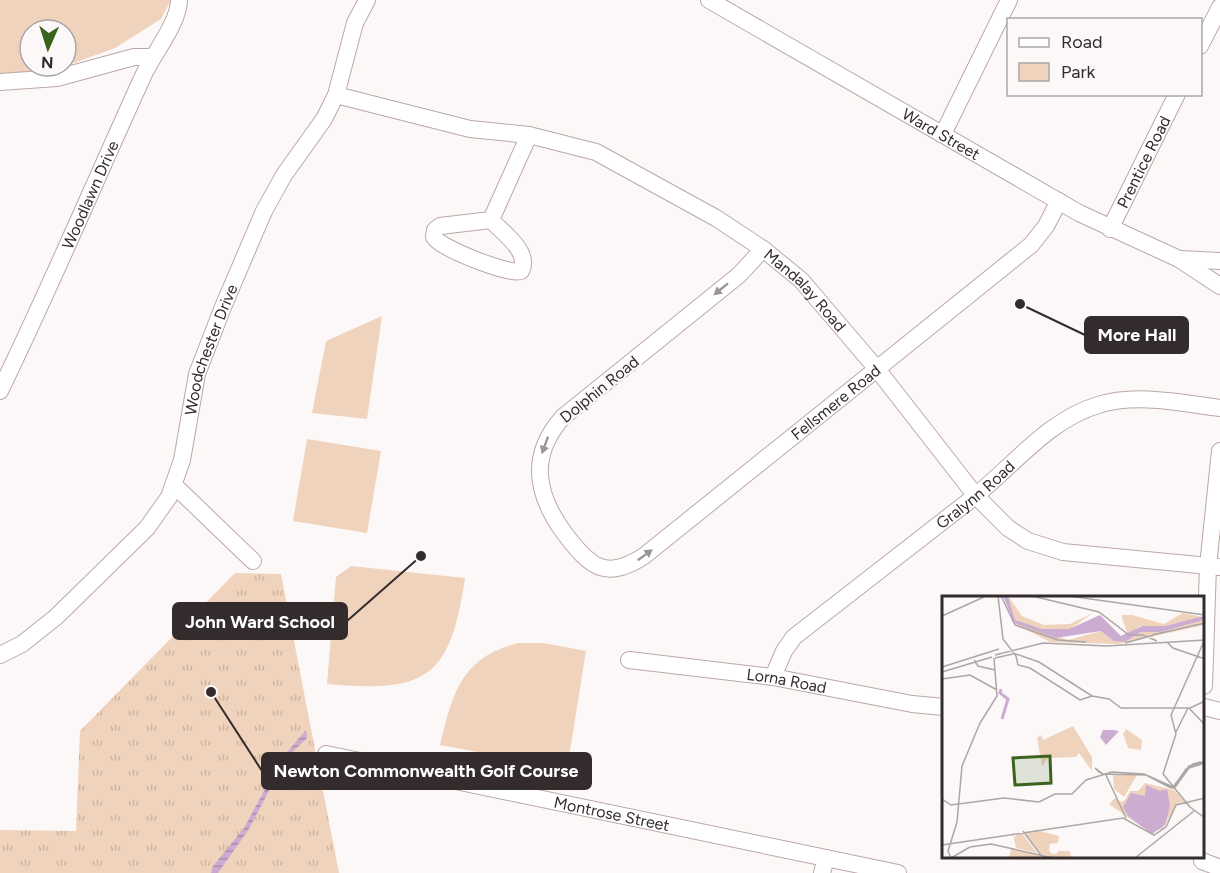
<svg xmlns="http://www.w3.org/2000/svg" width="1220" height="873" font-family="Figtree,sans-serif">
	<defs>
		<pattern id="grass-tufts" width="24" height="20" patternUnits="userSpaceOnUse" patternTransform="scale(1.5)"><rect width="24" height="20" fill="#f0d3bc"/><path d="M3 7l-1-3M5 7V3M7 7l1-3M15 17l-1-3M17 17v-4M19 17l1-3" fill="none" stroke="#ceb5a2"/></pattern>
		<pattern id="water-rules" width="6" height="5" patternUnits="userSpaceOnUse" patternTransform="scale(1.5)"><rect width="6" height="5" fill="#cdacd2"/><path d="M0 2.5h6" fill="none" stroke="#a78cab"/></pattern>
	</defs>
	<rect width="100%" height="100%" fill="#fcf8f8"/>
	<path fill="url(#grass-tufts)" d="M235,573L281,574L339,873H0V830L76,831L80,731Z"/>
	<g fill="#f0d3bc">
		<path d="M0,0H171L161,19L115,48L66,66V30H30V66H66L13,75L0,73Z"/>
		<path d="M382,316L367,419L312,413L326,341Z"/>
		<path d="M307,439L381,451L367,533L293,521Z"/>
		<path d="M351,566L465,578C450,678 427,693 327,684L336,577Z"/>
		<path d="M306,603L327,605L325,631L304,629Z"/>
		<path d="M518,643H543L586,651L569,757L553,766L440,745C453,692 461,658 518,643Z"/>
	</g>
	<path fill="url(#water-rules)" d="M306,730L307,738L286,758L249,829L218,873H211L213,866L244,828L282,758Z"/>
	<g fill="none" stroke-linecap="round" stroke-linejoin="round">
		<g stroke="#bca7a9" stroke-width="18">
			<g id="minor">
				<path id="s1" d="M709,0L1079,213L1179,259L1220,286"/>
				<path d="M1200,46L1220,7"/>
				<path d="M0,82L57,78L134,57H152"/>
				<path id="s2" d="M336,95L470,129L529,135L596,152L716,218L763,249L801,280L877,369L976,496L1008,528L1028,541L1063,552L1220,567"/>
				<path d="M943,134L1009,0"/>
				<path d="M491,220C503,233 531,252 521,271C508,275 440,248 434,237L435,230L440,226L491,220L529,135"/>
				<path id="s3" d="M1110,229L1177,94"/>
				<path id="s4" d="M763,249L739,275L563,417C528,456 536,495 565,534C590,567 606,581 644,556L1031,245L1046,226L1059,201"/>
				<path d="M1180,259L1220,261"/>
				<path id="s5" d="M0,391C51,286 96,179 144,74C154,53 179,22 179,0"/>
				<path d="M175,486L253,561"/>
				<path id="s6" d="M0,655L22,644L56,617L147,528L169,497L182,460L197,374L223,307L264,211L284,175L324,119L336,95L355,23L367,0"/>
				<path id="s7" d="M629,660L773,677L912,704L944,707"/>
				<path id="s8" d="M773,677L784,651L794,637C854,590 914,544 974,497C1013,466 1048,420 1098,405C1136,393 1181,403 1220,408"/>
				<path d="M1204,686L1208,566L1220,451"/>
				<path d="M1204,707L1220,711"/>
				<path id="s9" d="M326,754L898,873"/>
				<path d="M1202,861L1220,868"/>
				<path d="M822,873L826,858"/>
			</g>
		</g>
		<use href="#minor" stroke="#fff" stroke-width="16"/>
	</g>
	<defs><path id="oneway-solid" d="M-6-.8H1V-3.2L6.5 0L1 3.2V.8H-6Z" transform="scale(1.5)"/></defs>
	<g fill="#9a9596">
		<use href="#oneway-solid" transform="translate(721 289) rotate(141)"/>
		<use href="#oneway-solid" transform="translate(545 445) rotate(110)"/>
		<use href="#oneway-solid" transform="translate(645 555) rotate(-36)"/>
	</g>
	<g text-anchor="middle" stroke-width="4.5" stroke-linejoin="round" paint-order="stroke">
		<g font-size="16" fill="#342b2c" stroke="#fcf8f8">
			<text dy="6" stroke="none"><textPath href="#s1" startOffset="268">Ward Street</textPath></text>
			<text dy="6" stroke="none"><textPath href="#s3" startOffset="75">Prentice Road</textPath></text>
			<text dy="6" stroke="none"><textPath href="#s5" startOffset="216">Woodlawn Drive</textPath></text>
			<text dy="6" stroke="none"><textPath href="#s2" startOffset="519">Mandalay Road</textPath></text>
			<text dy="6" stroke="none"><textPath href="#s6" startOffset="387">Woodchester Drive</textPath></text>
			<text transform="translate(599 389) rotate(-39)" y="6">Dolphin Road</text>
			<text dy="6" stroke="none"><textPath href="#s4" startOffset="732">Fellsmere Road</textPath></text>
			<text dy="6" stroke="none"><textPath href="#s8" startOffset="276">Gralynn Road</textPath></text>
			<text dy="6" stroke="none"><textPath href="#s7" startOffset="159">Lorna Road</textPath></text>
			<text dy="6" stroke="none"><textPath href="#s9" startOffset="292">Montrose Street</textPath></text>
		</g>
	</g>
	<g transform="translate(942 596)">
		<rect width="262" height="262" fill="#fcf8f8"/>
		<path d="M131,130L150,161V175L137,157L134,161L106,162L100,170L95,142L99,139L101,144Z" fill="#f0d3bc"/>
		<path d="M94,234L117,240L116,247L108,248L107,254L110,258L128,255L129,262L99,258L84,237Z" fill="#f0d3bc"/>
		<path d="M171,178L195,179L182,201L172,193Z" fill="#f0d3bc"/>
		<path d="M61,0L70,25L126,44L159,35L183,46L200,35L219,36L262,24V29L177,48L108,46L71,27ZM66,0L80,20L102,29L128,28L151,17L128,33H99L72,24ZM241,17L261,21L223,30H198L186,38L180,23V19H190L222,28ZM184,133L200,144L199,154L186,152L181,138ZM203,187L232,194L243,206L236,207L220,234L200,231L167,208L174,201L178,206L183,204L188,195H196ZM76,237H80L95,257L74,252L71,238L73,241ZM93,238L109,244L101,249L106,257L115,260L116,255H127L129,262H102L105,260L99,258L85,239ZM69,252L96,259L99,262H67Z" fill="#f0d3bc"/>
		<path d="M61,0H66L73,24L100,33H127L158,19L179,40L200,30H223L262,20V24L219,36H199L183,46L172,45L159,35L114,42L72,27ZM161,134H171L177,135L164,149L158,141ZM204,189L218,195L225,193L228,210L223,229L210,238L186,220L181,211L189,197L203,200Z" fill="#cdacd2"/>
		<path fill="none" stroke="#cdacd2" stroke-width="3" d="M59,93L58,97L66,103L60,123"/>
		<path fill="none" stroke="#aca6a6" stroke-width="1.5" d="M56,0L61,43L74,60L76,69L88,72L138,104L150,100M59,0L73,29L116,44L144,46M90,0L157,16L187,39H201L215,45M127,0L263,19M0,20L44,0M210,39L263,27M225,46L231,52L263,63M183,47L212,39M71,57L97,66L150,100L167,103L179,112H248L263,105M53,59L101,47L165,50L263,44M53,62L71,58M32,64L36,70L53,74M0,71L57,53M0,76L50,61M0,83L28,79L55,94M247,112L263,129M234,136L246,112M258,166L263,167L247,172L234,190L233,191L231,192L227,191L204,179L161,178L157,176L153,172L161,178L204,179L231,192L244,173L247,171L251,168ZM163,177L184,222M221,178L234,138L229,119L263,43M221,178L248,211M0,203L9,209L62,202L97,206L113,198H130L144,184L170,176L202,178L231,191L247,170L263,166M248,211L263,222M81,235L101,262M0,249L181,222L212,239L224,231L234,209L263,202M9,262L6,255L15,226L20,170L38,127L55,100L52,62M9,262L28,251L49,248L111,262M193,262L252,215"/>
		<path fill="#3a631e" fill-opacity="0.15" stroke="#3a631e" stroke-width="3" d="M108,160L109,187L73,189L71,162Z"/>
		<rect width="262" height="262" fill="none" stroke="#342b2c" stroke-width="3"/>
	</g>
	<path fill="none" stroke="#342b2c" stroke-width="2" d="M1020 304L1085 335M421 556L347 621M211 692L262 771"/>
	<g fill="#342b2c" stroke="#fcf8f8" stroke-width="2">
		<circle cx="1020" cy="304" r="6"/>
		<circle cx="421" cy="556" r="6"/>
		<circle cx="211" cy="692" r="6"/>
	</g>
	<g fill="#342b2c" stroke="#342b2c" stroke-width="2">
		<rect x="1085" y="317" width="103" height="36" rx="6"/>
		<rect x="173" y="603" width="174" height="36" rx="6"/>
		<rect x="262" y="753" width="329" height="36" rx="6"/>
	</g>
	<g font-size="18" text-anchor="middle" font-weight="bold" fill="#fff">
		<text x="1137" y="341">More Hall</text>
		<text x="260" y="628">John Ward School</text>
		<text x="426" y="777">Newton Commonwealth Golf Course</text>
	</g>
	<rect x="1007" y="18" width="195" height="78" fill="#fcf8f8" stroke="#aca6a6" stroke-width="1.5"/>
	<rect x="1019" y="38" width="30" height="9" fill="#ffffff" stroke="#aca6a6" stroke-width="1.5"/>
	<text x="1061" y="48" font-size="18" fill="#342b2c">Road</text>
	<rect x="1019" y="63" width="30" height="18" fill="#f0d3bc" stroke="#aca6a6" stroke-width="1.5"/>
	<text x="1061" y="78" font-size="18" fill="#342b2c">Park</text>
	<g transform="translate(48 48) rotate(183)"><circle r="28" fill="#fcf8f8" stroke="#aca6a6" stroke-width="1.5"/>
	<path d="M0-4.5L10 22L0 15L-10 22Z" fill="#3a631e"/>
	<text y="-9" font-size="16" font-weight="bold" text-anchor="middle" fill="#342b2c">N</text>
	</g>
</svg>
